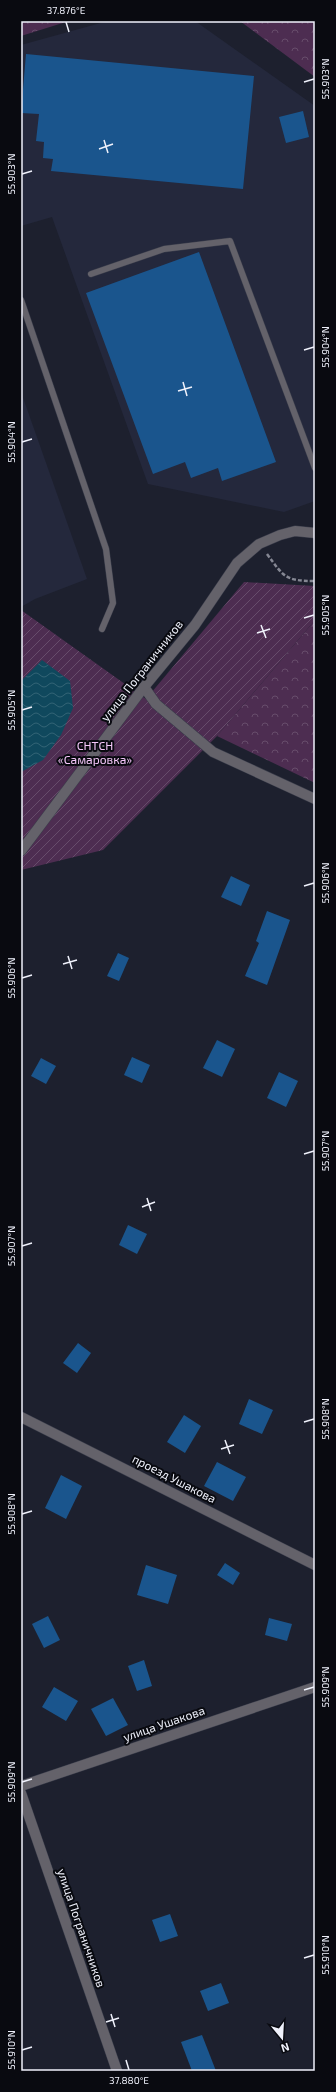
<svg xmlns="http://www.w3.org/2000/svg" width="336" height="2092" font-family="'Exo 2',sans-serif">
	<defs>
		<pattern id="forest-crowns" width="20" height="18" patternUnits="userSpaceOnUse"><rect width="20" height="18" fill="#4d2d51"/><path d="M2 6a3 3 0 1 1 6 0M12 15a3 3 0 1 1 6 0" fill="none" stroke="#674c6b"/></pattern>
		<pattern id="garden-furrows" width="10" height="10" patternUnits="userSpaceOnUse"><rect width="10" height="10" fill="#4d2d51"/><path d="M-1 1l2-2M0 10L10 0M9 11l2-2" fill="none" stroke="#674c6b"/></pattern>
		<pattern id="water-waves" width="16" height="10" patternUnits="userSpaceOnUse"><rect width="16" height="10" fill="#0f485d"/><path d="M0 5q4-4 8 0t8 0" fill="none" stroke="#326375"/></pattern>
	</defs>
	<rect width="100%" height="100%" fill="#1d202e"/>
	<g fill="#24283c">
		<path d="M108,21H195L315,106V501L284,512L148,484L52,217L21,226V45Z"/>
		<path d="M21,392L87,579L35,599L21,607Z"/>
	</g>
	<g fill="url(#forest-crowns)">
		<path d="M21,21H69L21,36Z"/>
		<path d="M240,21H315V77Z"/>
		<path d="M315,620V783L217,736Z"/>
	</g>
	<path fill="url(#garden-furrows)" d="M244,582L315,586V620L217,736L103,850L21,870V610L146,699Z"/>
	<path fill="url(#water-waves)" d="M42,660L70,681L73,708L61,735L43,760L21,772V681Z"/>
	<g fill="#1a558d">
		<path d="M26,54L254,76L243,189L51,171L53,159L43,158L44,142L36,141L39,114L21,113Z"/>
		<path d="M303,111L309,137L286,143L279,117Z"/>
		<path d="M199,252L276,462L222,481L218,468L191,478L185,462L153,474L86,293Z"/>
		<path d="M231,876L250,885L241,906L221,897Z"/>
		<path d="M267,911L290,920L267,985L245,976L259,943L256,941Z"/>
		<path d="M118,953L129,958L119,981L107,976Z"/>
		<path d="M217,1040L235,1049L222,1077L203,1068Z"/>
		<path d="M132,1057L150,1065L142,1083L124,1075Z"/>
		<path d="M41,1058L56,1066L46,1084L31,1076Z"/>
		<path d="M279,1072L298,1081L286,1107L267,1098Z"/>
		<path d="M128,1225L147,1234L137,1254L119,1245Z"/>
		<path d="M78,1343L91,1353L77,1373L63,1363Z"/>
		<path d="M249,1399L273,1410L262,1434L239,1424Z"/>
		<path d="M184,1415L201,1426L185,1453L167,1442Z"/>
		<path d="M217,1462L246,1477L233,1501L204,1486Z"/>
		<path d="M61,1475L82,1486L66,1519L45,1508Z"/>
		<path d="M225,1563L240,1573L233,1585L217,1575Z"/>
		<path d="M146,1565L177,1575L168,1604L137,1595Z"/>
		<path d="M48,1616L60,1640L44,1648L32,1624Z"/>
		<path d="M269,1618L292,1624L287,1641L265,1635Z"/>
		<path d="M144,1660L152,1686L137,1691L128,1666Z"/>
		<path d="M54,1687L78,1701L66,1721L42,1707Z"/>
		<path d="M113,1698L128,1725L106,1736L91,1709Z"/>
		<path d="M170,1914L178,1936L160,1942L152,1920Z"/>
		<path d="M221,1983L229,2003L208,2011L200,1991Z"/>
		<path d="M202,2035L216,2071H192L181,2042Z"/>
	</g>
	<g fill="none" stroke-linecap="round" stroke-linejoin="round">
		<g stroke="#3a3d4b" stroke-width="7">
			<g id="service">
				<path d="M91,274L164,249L230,241L315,468"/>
				<path d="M21,300L106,549L113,603L102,629"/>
			</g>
		</g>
		<g stroke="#3a3d4b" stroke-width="11">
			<g id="minor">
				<path d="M144,687L156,704L213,752L315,799"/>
				<path d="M21,851L144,687L195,625L237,563L259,544L280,535L295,531L315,533"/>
				<path d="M21,1417L315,1565"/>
				<path d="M21,1786L315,1687"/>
				<path d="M21,1793L117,2071"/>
			</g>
		</g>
		<path stroke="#858793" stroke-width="2.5" stroke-dasharray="4 2" stroke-linecap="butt" d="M267,554C284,577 285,581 315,581"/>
		<use href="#service" stroke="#64626a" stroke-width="6"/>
		<use href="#minor" stroke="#64626a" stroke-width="10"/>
	</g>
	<path fill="none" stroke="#eff1fb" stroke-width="1.5" d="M66,22L69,32M304,82L314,79M104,140L108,153M99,149L113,144M22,174L32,171M304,350L314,347M183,382L187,396M178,391L192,387M22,442L32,439M304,618L314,615M261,625L266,638M257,633L270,629M22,710L32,707M304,886L314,883M68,956L72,969M63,964L77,960M22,978L32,975M304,1154L314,1151M147,1198L151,1211M142,1207L155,1202M22,1246L32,1243M304,1422L314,1419M225,1440L230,1454M221,1449L234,1445M22,1514L32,1511M304,1690L314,1687M22,1782L32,1779M304,1958L314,1955M111,2014L115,2027M106,2022L119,2018M22,2050L32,2047M126,2060L129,2070"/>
	<g text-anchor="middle" stroke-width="4" stroke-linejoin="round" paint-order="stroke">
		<g font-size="12" fill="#eff1fb" stroke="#090a10">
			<text transform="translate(142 671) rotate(-52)" y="4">улица Пограничников</text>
			<text transform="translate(174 1479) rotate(27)" y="4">проезд Ушакова</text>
			<text transform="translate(164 1724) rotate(-19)" y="4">улица Ушакова</text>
			<text transform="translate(81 1928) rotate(71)" y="4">улица Пограничников</text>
		</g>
		<g font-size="12" fill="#f6c8fb" stroke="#090a10">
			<text x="95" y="750">СНТСН<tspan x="95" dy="14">«Самаровка»</tspan></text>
		</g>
	</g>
	<rect width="336" height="2092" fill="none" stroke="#090a10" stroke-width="44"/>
	<g transform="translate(282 2038) rotate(162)" stroke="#090a10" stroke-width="3" paint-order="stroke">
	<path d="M0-3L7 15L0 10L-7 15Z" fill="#eff1fb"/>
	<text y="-6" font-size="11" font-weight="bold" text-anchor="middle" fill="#eff1fb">N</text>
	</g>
	<rect x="22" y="22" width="292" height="2048" fill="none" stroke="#eff1fb" stroke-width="1.5"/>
	<g font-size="10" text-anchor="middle" fill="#eff1fb">
		<text x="66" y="14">37.876°E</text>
		<text transform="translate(325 79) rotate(-90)" y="4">55.903°N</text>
		<text transform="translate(11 174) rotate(-90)" y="4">55.903°N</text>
		<text transform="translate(325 347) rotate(-90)" y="4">55.904°N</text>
		<text transform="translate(11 442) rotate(-90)" y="4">55.904°N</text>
		<text transform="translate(325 615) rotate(-90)" y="4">55.905°N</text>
		<text transform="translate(11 710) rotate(-90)" y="4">55.905°N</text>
		<text transform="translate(325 883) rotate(-90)" y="4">55.906°N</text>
		<text transform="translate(11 978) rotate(-90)" y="4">55.906°N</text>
		<text transform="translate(325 1151) rotate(-90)" y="4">55.907°N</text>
		<text transform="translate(11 1246) rotate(-90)" y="4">55.907°N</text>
		<text transform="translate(325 1419) rotate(-90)" y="4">55.908°N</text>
		<text transform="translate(11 1514) rotate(-90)" y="4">55.908°N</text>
		<text transform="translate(325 1687) rotate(-90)" y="4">55.909°N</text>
		<text transform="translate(11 1782) rotate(-90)" y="4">55.909°N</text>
		<text transform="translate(325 1955) rotate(-90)" y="4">55.910°N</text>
		<text transform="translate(11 2050) rotate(-90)" y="4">55.910°N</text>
		<text x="129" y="2084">37.880°E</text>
	</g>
</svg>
